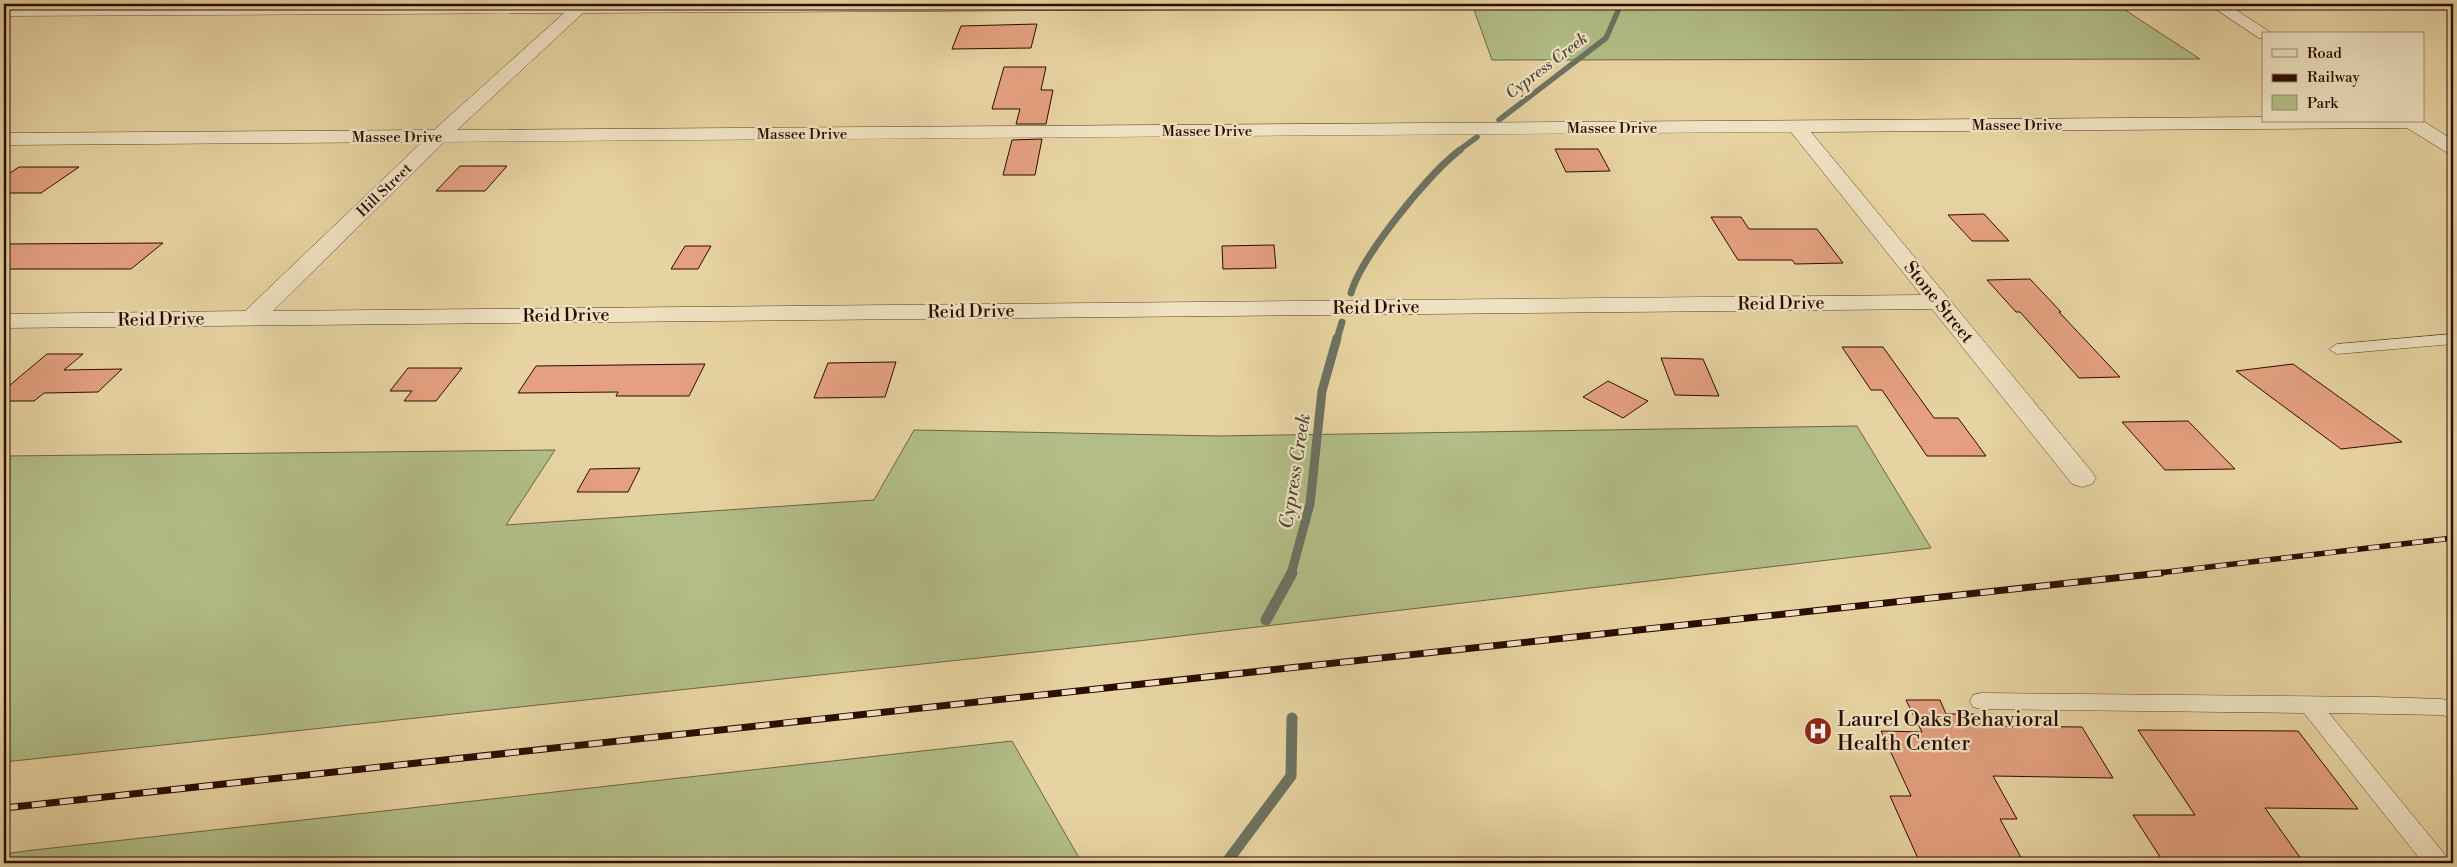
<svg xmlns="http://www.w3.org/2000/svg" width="2457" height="867" font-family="'Libre Bodoni',serif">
	<rect width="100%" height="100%" fill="#e7d3a1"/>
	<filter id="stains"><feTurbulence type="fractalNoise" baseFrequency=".004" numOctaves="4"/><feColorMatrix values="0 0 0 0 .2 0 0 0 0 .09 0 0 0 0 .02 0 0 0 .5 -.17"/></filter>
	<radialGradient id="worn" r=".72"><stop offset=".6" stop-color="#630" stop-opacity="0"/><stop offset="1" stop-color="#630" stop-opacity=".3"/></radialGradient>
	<g fill="#b2bd87" stroke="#6f6444">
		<path d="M1472,4H2116L2200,59L1492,60Z"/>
		<path d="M1857,426L1931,548L1138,641L4,762V456L555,450L506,525L874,500L914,430L1219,436Z"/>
		<path d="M1012,741L1082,863H4V854L34,850Z"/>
	</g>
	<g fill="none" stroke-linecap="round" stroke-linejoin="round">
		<g stroke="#6c7362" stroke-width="5.5">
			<path d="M1499,120L1606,38L1621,4"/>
			<path d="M1458,151L1477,137"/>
		</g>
		<g stroke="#6c7362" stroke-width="7">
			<path d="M1351,293C1361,257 1429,173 1460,150"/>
			<path d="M1337,339L1342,322"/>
		</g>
		<path stroke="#6c7362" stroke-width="9" d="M1291,574L1310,504L1322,391L1337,338"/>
		<g stroke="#6c7362" stroke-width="11">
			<path d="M1266,620L1292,573"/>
			<path d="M1226,863L1291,776L1292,718"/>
		</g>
	</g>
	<g fill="#e4a080" stroke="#2c0b01">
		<path d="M1037,24L1031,48L952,49L961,26Z"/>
		<path d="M1004,67H1046L1041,90H1053L1046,124H1016L1020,109H992Z"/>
		<path d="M1042,139L1035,175H1003L1012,140Z"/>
		<path d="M1555,149H1598L1610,171L1566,172Z"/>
		<path d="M460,166H507L485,191H436Z"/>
		<path d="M19,167H79L41,193H4V177Z"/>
		<path d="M1984,214L2009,241H1972L1948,215Z"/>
		<path d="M1711,217H1741L1749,229H1817L1843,263L1795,264L1792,260H1738Z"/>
		<path d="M163,243L131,269H4V244Z"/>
		<path d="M1274,245L1276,268L1223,269L1222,246Z"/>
		<path d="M685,246H711L698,269H671Z"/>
		<path d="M2030,279L2061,312H2059L2120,377L2079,378L2020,312H2016L1987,280Z"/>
		<path d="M1842,347H1883L1934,418H1958L1986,456H1927L1882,390H1871Z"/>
		<path d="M47,354H83L64,370L122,369L98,392L44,393L34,401H4V390Z"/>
		<path d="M1661,358L1703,359L1719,396L1675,395Z"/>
		<path d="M896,362L885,397L814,398L828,363Z"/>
		<path d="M705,364L689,396H616L618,392L518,393L536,366Z"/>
		<path d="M2293,364L2402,442L2341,449L2236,371Z"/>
		<path d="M408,368H462L436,401H404L412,391H390Z"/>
		<path d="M1608,381L1648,401L1623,418L1583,397Z"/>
		<path d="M2188,421L2235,469L2165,470L2122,422Z"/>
		<path d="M640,468L628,492H577L590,469Z"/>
		<path d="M1906,700H1940L1946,714H1974L1980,726L2082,727L2113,778L1993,776L2017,819H2000L2024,863H1920L1890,796H1911L1881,731L1922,732Z"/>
		<path d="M2138,730L2298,731L2358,809L2265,808L2304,863H2164L2133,815H2195Z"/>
	</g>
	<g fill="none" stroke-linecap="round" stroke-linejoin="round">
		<g stroke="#5b3d29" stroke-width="1">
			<g id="lane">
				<path d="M2453,334V344L2337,354L2329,349L2337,344Z"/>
				<path d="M1981,693L2377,697L2442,699L2453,702V718L2442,715L2329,713L2446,856L2449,863H2423L2304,713L1981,709L1973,707L1970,701L1973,695Z"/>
			</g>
		</g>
		<g stroke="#5b3d29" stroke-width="1">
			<g id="street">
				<path d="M444,4H1305L1297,9L583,13L457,130L2263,117V121H2423L2453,140V154L2446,152L2407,128L1811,132L2092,472L2096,478L2092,484L2082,487L2072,484L1932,309L4,328V314L245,311L422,142L4,145V133L434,130L564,13L4,16V6ZM1791,132L1921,295L273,311L444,142Z"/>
				<path d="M2208,4H2227L2273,34H2263V39L2259,38Z"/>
			</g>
		</g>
		<use href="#lane" fill="#efe2c2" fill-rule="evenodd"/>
		<use href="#street" fill="#efe2c2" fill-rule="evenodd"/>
		<g stroke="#2c0b01" stroke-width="5.5">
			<path id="rail-far1" d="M2150,574L2453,538"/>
		</g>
		<g stroke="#2c0b01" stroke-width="7">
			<path id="rail" d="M4,808L2161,573"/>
		</g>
		<use href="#rail-far1" stroke="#efe2c2" stroke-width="4" stroke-dasharray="11" stroke-linecap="butt"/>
		<use href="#rail" stroke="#efe2c2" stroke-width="5" stroke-dasharray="14" stroke-linecap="butt"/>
	</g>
	<defs>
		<g id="hospital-disc" transform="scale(1.4375)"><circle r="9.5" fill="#8f2418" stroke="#efe2c2"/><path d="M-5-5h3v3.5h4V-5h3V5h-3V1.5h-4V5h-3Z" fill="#fff"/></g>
	</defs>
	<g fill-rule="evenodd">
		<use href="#hospital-disc" x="1818" y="731"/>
	</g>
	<g text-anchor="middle" stroke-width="4.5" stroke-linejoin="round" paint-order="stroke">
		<g font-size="15" fill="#2c0b01" stroke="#efe2c2">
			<text x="2017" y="130">Massee Drive</text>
			<text x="1612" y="133">Massee Drive</text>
			<text x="1207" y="136">Massee Drive</text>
			<text x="802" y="139">Massee Drive</text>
			<text x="397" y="142">Massee Drive</text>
			<text transform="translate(384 190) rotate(-44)" y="5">Hill Street</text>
		</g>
		<g font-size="16" font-style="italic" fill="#51483a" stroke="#efe2c2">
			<text transform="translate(1546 65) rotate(-37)" y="6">Cypress Creek</text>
		</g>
		<g font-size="18" fill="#2c0b01" stroke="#efe2c2">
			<text transform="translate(1939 302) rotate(51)" y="6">Stone Street</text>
			<text transform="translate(1781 303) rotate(-1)" y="6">Reid Drive</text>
			<text transform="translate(1376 307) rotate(-1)" y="6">Reid Drive</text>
			<text transform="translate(971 311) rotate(-1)" y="6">Reid Drive</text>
			<text transform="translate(566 315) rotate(-1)" y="6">Reid Drive</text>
			<text transform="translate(161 319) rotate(-1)" y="6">Reid Drive</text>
		</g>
		<g font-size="19" font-style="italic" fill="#51483a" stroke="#efe2c2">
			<text transform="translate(1294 471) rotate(-81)" y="7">Cypress Creek</text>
		</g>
		<g font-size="21" fill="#2c0b01" stroke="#efe2c2" text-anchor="start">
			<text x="1837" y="726">Laurel Oaks Behavioral<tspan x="1837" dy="24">Health Center</tspan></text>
		</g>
	</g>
	<rect width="2457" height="867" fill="none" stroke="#e7d3a1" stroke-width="20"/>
	<rect x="5" y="5" width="2447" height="857" fill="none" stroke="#2c0b01" stroke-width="2.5"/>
	<rect x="10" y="10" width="2437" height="847" fill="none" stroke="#2c0b01"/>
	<rect x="2262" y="32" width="162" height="90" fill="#efe2c2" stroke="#a18c75"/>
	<rect x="2272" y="49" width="25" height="8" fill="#efe2c2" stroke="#a18c75"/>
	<text x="2307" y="58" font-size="15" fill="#2c0b01">Road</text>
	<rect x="2272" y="74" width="25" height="8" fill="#2c0b01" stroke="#a18c75"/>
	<text x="2307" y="82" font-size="15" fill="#2c0b01">Railway</text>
	<rect x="2272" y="95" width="25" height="15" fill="#b2bd87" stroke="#a18c75"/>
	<text x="2307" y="108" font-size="15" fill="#2c0b01">Park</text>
	<rect width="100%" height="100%" filter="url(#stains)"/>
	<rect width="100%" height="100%" fill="url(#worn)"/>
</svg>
